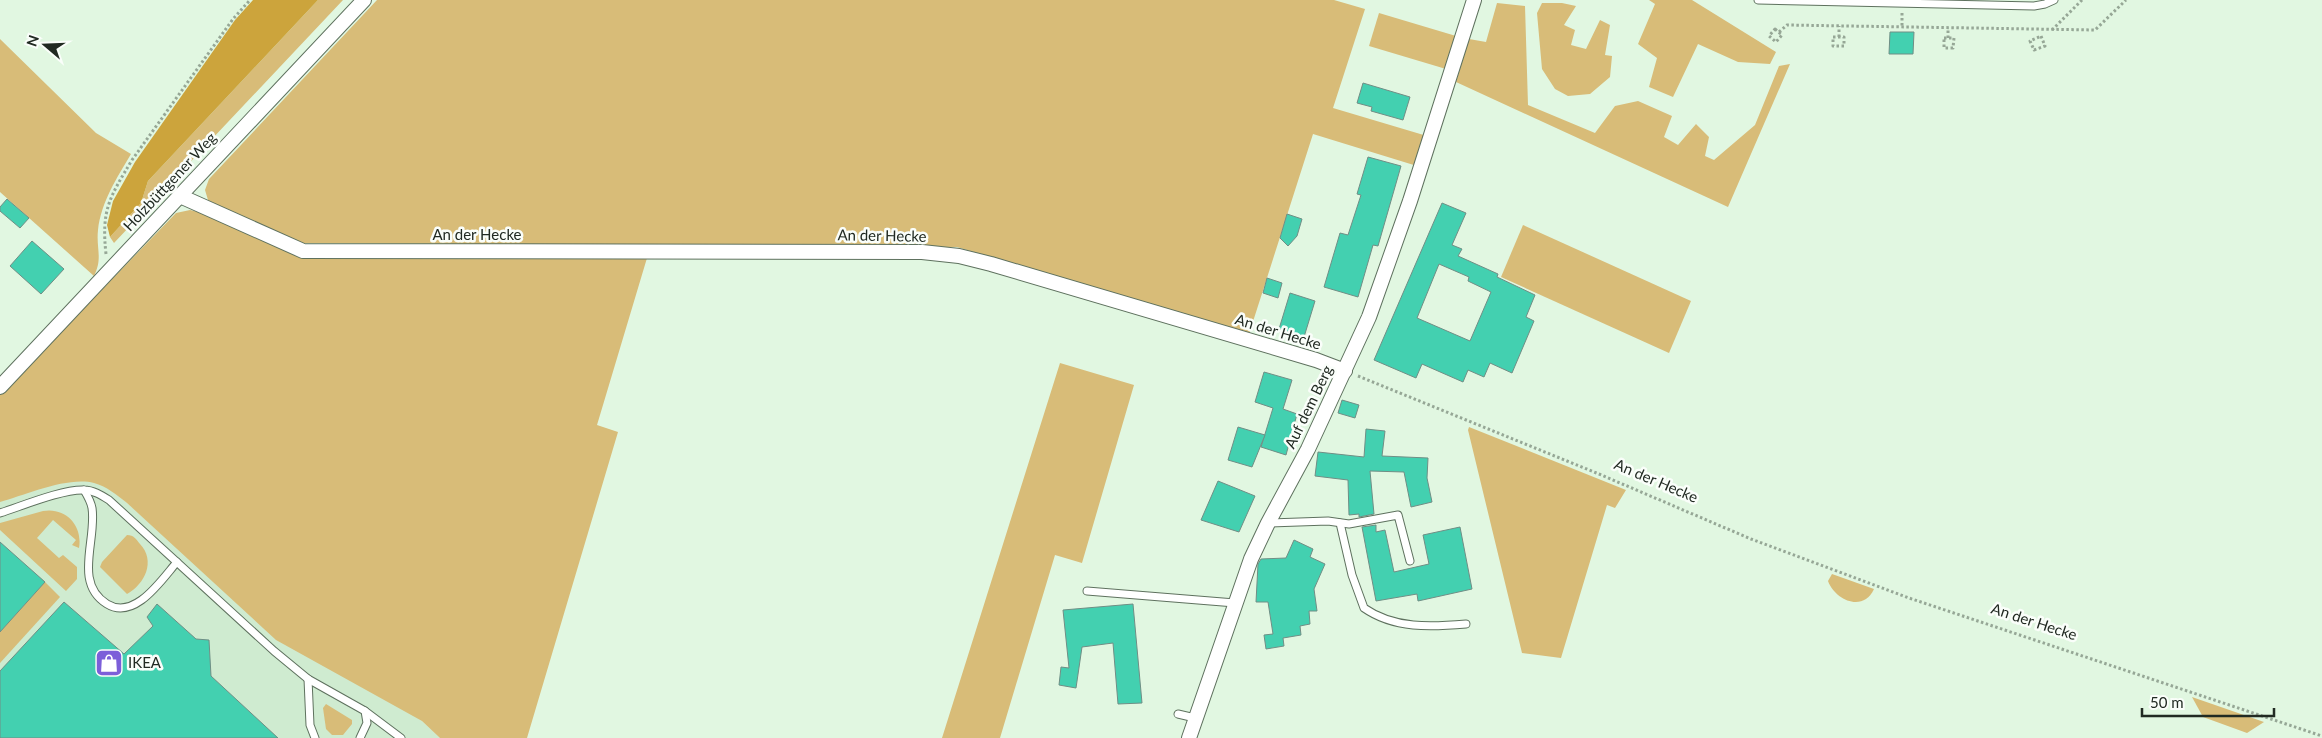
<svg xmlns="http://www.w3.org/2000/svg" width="2322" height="738" font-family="Lato,sans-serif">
	<rect width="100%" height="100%" fill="#e1f7e1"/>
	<path fill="#cfebd0" d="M0,395L127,503L186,555L422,721L440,738H0Z"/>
	<g fill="#d8bc78">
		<path d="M318,0H343L114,243L110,237L141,203L148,181Z"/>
		<path d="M377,0H1334L1365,9L1333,108L1427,136L1417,166L1313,134L1249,334L957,247L299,243L230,213L208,200L205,190L209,179Z"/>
		<path d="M1649,0H1692L1776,52L1770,64L1738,62L1698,44L1673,97L1649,87L1657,58L1638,44L1655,4Z"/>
		<path d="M1497,3L1525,6L1528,105L1595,133L1615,106L1638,101L1672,116L1664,137L1678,145L1696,124L1709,137L1705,156L1714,160L1755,125L1779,66L1790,64L1728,207L1456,82L1469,39L1486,42Z"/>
		<path d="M1542,3H1562L1576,6L1564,25L1575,30L1571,45L1586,49L1600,20L1610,25L1605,55L1612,56L1610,77L1590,94L1568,96L1555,89L1542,69L1537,13Z"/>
		<path d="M1379,13L1456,36L1446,69L1369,46Z"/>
		<path d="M0,39L96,133L131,154C117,178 101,202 98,230C96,249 103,258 94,276L0,192Z"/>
		<path d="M190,210L203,213L296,255L647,258L597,425L618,432L527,738H440L422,721L276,640L127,503C117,495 106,486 94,483C68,476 25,495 0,502V395L176,213Z"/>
		<path d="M1523,225L1691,301L1669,353L1501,277Z"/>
		<path d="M1060,363L1134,385L1082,563L1055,555L1000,738H942Z"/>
		<path d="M1469,427L1626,490L1615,508L1607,505L1561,658L1522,653L1468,430Z"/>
		<path d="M43,511C66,507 83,526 79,548L72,545L76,540L53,520L37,538L59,558L63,555L77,567V579L66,591L0,530V523Z"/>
		<path d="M127,535C134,535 136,539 140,544C156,561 145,584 127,594L100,567L102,562Z"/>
		<path d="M1832,574L1874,589C1863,613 1835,600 1828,581Z"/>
		<path d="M45,582L60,597L0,663V632Z"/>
		<path d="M2192,697L2264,722L2247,733L2203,717Z"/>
		<path d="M326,704L352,720V724L343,735H332L326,729L323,708Z"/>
	</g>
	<path fill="#cca43c" d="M253,0H318L148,181L141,203L110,237L107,225L113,201L135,162L235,20Z"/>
	<g fill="#43d0b0" stroke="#708e85" fill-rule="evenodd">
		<path d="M1890,32H1914L1913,54H1889Z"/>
		<path d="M1363,83L1410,97L1403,120L1371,111L1372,107L1357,103Z"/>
		<path d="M1368,157L1401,166L1378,246L1373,245L1358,297L1324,287L1340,233L1348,235L1361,195L1357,194Z"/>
		<path d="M7,199L29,218L20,228L0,211V207Z"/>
		<path d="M1442,203L1466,213L1452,245L1462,249L1458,256L1498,274L1497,277L1535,295L1526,317L1534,321L1512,373L1490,363L1484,377L1468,370L1463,382L1422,364L1416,378L1374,360ZM1439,264L1469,277L1468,281L1491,292L1470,341L1417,318Z"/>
		<path d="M1287,214L1302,219L1297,236L1288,246L1280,238Z"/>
		<path d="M32,241L64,269L41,294L10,266Z"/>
		<path d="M1267,278L1282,283L1278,298L1263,293Z"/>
		<path d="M1290,293L1315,301L1304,337L1279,329Z"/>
		<path d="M1264,372L1292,380L1283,409L1297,414L1286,455L1261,447L1273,408L1255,402Z"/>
		<path d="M1342,400L1359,405L1355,418L1338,413Z"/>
		<path d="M1238,427L1265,435L1252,467L1228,460Z"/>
		<path d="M1366,429L1385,431L1382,456L1428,458L1427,478L1432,502L1411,507L1404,472L1370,471L1374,514L1359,517V514L1349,515L1348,480L1315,476L1318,452L1364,457Z"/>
		<path d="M1218,481L1255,496L1239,532L1201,520Z"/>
		<path d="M1376,525V532L1385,530L1394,572L1429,564L1423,535L1460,527L1472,589L1418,601L1417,594L1376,601L1362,527Z"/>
		<path d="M1294,540L1313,549L1310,557L1325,564L1314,589L1317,611H1309L1310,624L1300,626L1301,635L1283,638L1284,646L1266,649L1264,635L1273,634L1268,602H1256L1258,564L1261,559L1286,558Z"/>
		<path d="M0,542L45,582L0,632Z"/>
		<path d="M64,602L124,654L153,626L147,617L157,604L196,639L209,640L211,676L278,738H0V671Z"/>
		<path d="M1133,604L1142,703L1118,704L1113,643L1082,647L1076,688L1059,685L1061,667L1069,668L1063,610Z"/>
	</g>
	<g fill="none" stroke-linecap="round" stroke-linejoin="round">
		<g stroke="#5e715e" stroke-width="9">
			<g id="lane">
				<path d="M1758,0L2034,6L2045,4L2054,0"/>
				<path d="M84,490C87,495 91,502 92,508C97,540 73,583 107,604C135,621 162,579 177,562"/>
				<path d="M0,513C22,506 63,489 84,490C93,490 101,495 109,500L274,651L308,679L365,711L367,723L360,738"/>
				<path d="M1268,523L1328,521L1349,524L1398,515L1410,561"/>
				<path d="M1340,523L1352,575L1364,608C1394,629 1431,627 1466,624"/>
				<path d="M1087,591L1235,603"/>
				<path d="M308,679L310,725L315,738"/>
				<path d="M365,711L401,738"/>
				<path d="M1178,714L1195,718"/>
			</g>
		</g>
		<g stroke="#5e715e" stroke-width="16">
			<g id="street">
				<path d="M180,196L303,251L922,252L959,256L991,264L1316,360L1345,371"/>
				<path d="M0,387L364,0"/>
				<path d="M1189,738L1251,559L1268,523L1308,449L1369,317L1410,201L1474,0"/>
			</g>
		</g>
		<g stroke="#96a796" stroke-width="3" stroke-dasharray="2.5 2.5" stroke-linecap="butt">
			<path d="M1902,13V27"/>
			<path d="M1775,29L1782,35L1776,42L1769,36Z"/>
			<path d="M2052,30L2082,0"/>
			<path d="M1779,32L1787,25L2095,30L2126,0"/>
			<path d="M2041,36L2045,46L2034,50L2030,41Z"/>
			<rect x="1833" y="37" width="11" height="9"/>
			<path d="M1839,37V26"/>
			<path d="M1944,38H1954L1953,48H1944Z"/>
			<path d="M1948,38V28"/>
			<path d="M106,254C101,209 110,197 132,160L233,19L250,0"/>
			<path d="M1358,376L1599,474L1751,539L1909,598L2322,736"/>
		</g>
		<use href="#lane" stroke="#fff" stroke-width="7"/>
		<use href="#street" stroke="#fff" stroke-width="14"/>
	</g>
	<defs>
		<g id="shop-square" transform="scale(1.4375)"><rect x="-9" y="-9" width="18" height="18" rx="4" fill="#7c5fd9" stroke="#fafefa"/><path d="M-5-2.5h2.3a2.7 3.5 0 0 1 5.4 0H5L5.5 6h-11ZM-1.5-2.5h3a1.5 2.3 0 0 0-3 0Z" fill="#fff"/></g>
	</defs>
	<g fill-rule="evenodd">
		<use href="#shop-square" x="109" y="663"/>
	</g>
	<g text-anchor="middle" stroke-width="5" stroke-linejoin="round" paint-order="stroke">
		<g font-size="15" fill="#212a22" stroke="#fafefa">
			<text transform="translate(170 182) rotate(-47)" y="5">Holzbüttgener Weg</text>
			<text x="477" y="240">An der Hecke</text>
			<text transform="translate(882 236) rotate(1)" y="5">An der Hecke</text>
			<text transform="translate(1278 332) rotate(17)" y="5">An der Hecke</text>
			<text transform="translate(1309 407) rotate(-64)" y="5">Auf dem Berg</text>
			<text transform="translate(1656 481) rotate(23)" y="5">An der Hecke</text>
			<text transform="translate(2034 622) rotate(18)" y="5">An der Hecke</text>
		</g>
		<g font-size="15" fill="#212a22" stroke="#fafefa" text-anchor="start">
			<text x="128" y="668">IKEA</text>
		</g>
	</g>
	<g transform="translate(45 45) rotate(289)" stroke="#fafefa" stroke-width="4" paint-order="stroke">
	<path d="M0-4L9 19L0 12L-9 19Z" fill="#212a22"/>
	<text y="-8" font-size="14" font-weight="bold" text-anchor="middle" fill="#212a22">N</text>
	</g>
	<path d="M2142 708v8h132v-8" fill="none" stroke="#212a22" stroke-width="2.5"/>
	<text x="2150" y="708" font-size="15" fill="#212a22" stroke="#fafefa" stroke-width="4" paint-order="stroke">50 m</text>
</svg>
